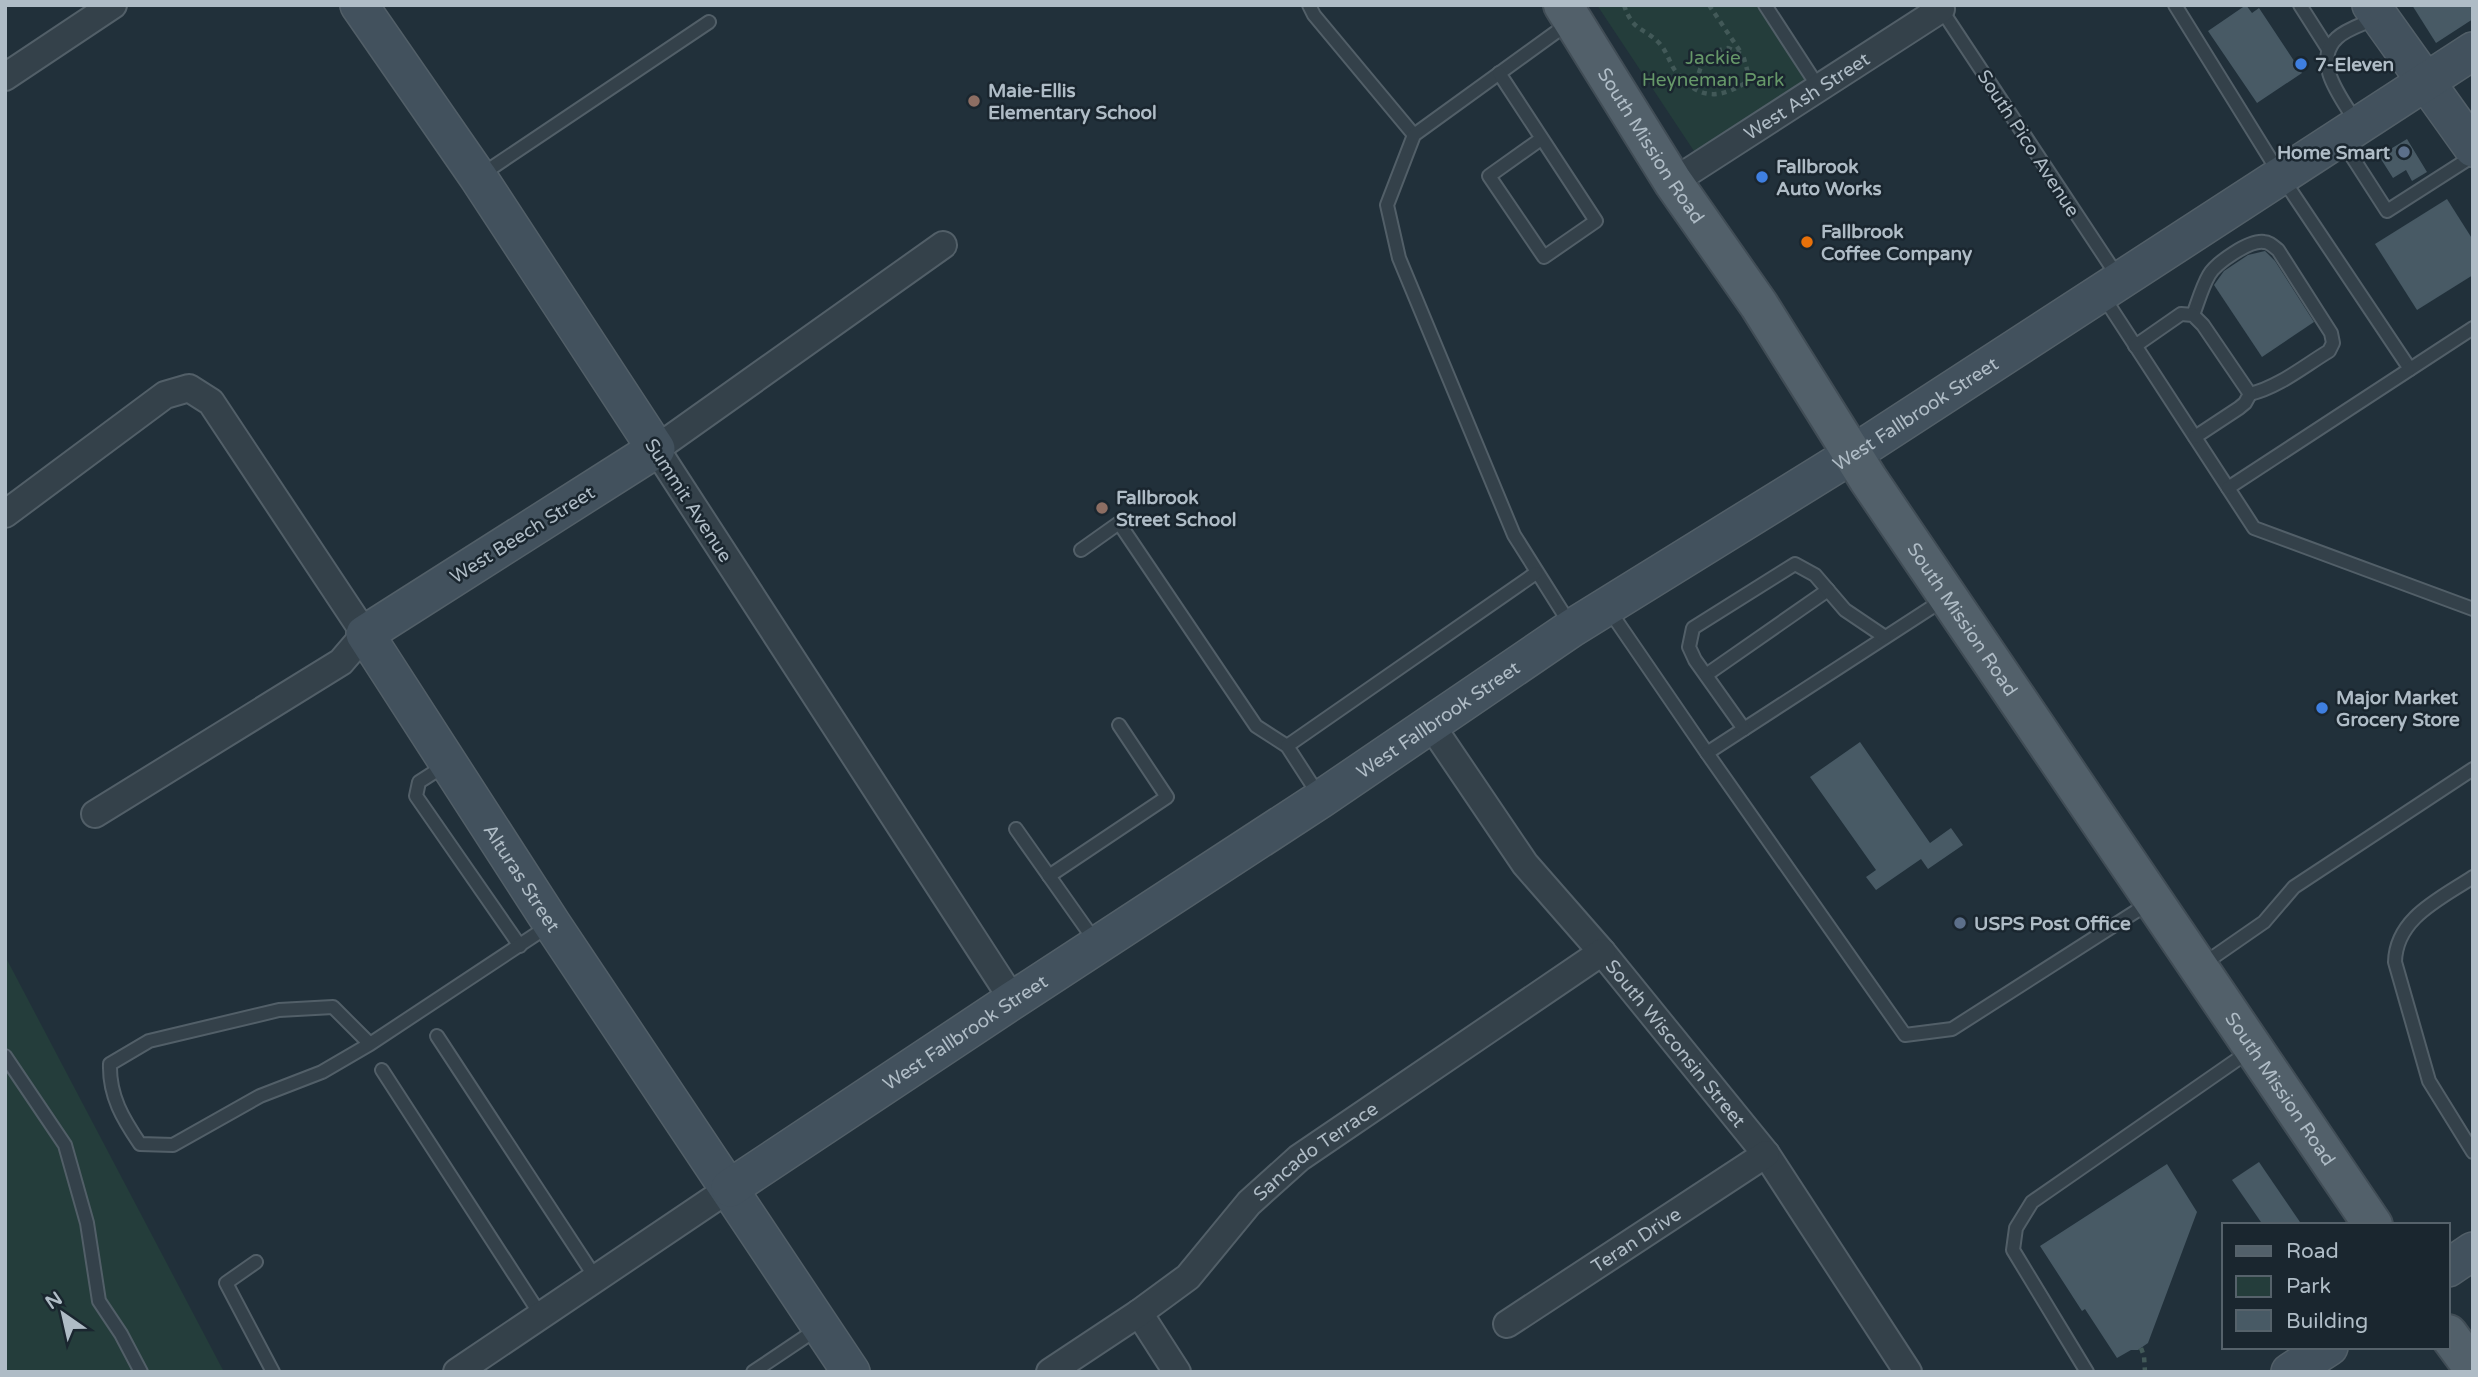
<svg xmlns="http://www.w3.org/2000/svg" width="2478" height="1377" font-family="'Varela Round',sans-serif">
	<rect width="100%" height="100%" fill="#21303a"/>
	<g fill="#243d3b">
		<path d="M1597,5H1758L1807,80L1696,154Z"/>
		<path d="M5,956L224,1372H5Z"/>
	</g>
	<g fill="#485a65">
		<path d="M2246,5L2252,13L2259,8L2302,73L2257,103L2208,31Z"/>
		<path d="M2412,5H2473V19L2436,43Z"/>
		<path d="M2407,139L2427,172L2412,181L2406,170L2393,178L2379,156Z"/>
		<path d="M2447,199L2473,240V275L2417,310L2375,244Z"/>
		<path d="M2265,251L2275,261L2314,322L2262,357L2214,285L2224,271L2248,255Z"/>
		<path d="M1860,742L1930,843L1951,828L1963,845L1928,869L1921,859L1876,890L1866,877L1876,870L1810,777Z"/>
		<path d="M2259,1162L2302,1225H2263L2232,1180Z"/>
		<path d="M2167,1164L2197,1212L2148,1343L2138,1350H2131L2117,1358L2085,1309L2082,1311L2040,1246Z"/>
	</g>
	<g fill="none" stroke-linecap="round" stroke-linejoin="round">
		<g stroke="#525f68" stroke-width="16">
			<g id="lane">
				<path d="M1309,5L1314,15L1414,135"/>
				<path d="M1765,5L1819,88"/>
				<path d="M2175,5L2281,176L2410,369"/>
				<path d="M2300,5L2328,49"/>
				<path d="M1939,6L2118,277"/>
				<path d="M1570,22L1414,135L1387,205L1399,258L1514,535L1570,624"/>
				<path d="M1499,73L1596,221L1544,257L1489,176L1541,139"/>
				<path d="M2356,122C2343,100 2311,62 2337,38C2346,29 2364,24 2376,18"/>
				<path d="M2342,141L2387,211L2473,156"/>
				<path d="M481,175L709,22"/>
				<path d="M2103,296L2254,528L2473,609"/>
				<path d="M2193,315C2198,302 2202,287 2209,275C2216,263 2249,240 2264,242C2269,242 2273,246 2278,250L2331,333L2333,343L2329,351C2304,366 2279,387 2250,394"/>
				<path d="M2135,346L2181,314L2193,315L2203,325L2250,394L2245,403L2239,408L2195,437"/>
				<path d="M2228,488L2473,328"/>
				<path d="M1081,550L1119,523L1256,726L1287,746"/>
				<path d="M1609,610L1707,753L1946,598"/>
				<path d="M1706,675L1828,590"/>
				<path d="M1744,729L1695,660L1689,647L1693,628L1795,564L1815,575L1845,610L1885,637"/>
				<path d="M1707,753L1905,1035L1952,1029L2149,903"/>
				<path d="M447,764L419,782L416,796L520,946"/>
				<path d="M1320,797L1287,746L1536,573"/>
				<path d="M1016,829L1095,941"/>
				<path d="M1049,876L1167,797L1119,725"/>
				<path d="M2473,877C2440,899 2396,918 2395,962L2429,1081L2473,1152"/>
				<path d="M2202,965L2264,922L2294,887L2473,769"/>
				<path d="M437,1036L595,1277"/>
				<path d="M370,1044L333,1007L279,1010L149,1041L110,1064C109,1096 123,1119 140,1144L173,1145L260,1096L322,1072L370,1044L550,925"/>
				<path d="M5,1056L65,1145L87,1223L99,1301L121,1334L141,1372"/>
				<path d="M382,1070L540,1314"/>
				<path d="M256,1262L226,1283L273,1372"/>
				<path d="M753,1372L817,1329"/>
				<path d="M2087,1372L2013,1250L2016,1228L2032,1202L2251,1050"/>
			</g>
		</g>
		<g stroke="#525f68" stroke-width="30">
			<g id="street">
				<path d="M5,77L113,5"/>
				<path id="s1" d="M1673,182L1941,9"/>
				<path d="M943,245L656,449L1013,1000"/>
				<path d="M5,514L165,395L189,388L211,402L365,634L341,662L95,814"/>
				<path id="s2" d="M1431,725L1525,864L1602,952L1766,1154L1908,1372"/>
				<path d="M1139,1313L1177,1372"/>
				<path id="s3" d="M1507,1324L1766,1154"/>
				<path d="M457,1372L730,1188"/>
				<path id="s4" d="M1050,1372L1139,1313L1188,1277L1249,1203L1299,1158L1602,952"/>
			</g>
		</g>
		<g stroke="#525f68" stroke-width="40">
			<g id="secondary">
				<path id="s5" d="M359,5L478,177L656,449L365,634L552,924L851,1372"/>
				<path d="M2371,5L2473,148"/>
				<path id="s6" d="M730,1188L1013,1000L1321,799L1572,628L1853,454L2473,51"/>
				<path d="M2448,1268L2473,1251"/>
				<path d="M2290,1372L2329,1347"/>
			</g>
		</g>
		<g stroke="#414d56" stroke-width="42">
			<g id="primary">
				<path id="s7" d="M1563,5L1673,182L1759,305L1868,479L2373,1225"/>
				<path d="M2448,1334L2473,1368"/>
			</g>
		</g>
		<g stroke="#425958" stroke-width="4.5" stroke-dasharray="5 5" stroke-linecap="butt">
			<path d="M1624,5C1633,33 1645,27 1660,44C1668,53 1670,65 1677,73C1701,102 1722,98 1750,80L1743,55L1728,48C1703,53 1699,66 1696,89"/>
			<path d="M1709,5L1742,54"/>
			<path d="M2141,1348L2144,1356L2145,1372"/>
		</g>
		<use href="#lane" stroke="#34414a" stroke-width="12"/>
		<use href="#street" stroke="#34414a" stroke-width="26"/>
		<use href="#secondary" stroke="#42515d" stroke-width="37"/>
		<use href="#primary" stroke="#52606a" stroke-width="38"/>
	</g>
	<g fill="#3f7fe0" stroke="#1a262f" stroke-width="2.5">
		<circle cx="2301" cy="64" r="7"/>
		<circle cx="1762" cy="177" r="7"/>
		<circle cx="2322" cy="708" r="7"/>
	</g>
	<g fill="#8d6e63" stroke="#1a262f" stroke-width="2.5">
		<circle cx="974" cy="101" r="7"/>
		<circle cx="1102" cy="508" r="7"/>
	</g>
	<g fill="#5c6f8a" stroke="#1a262f" stroke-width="2.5">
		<circle cx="2404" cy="152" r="7"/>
		<circle cx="1960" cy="923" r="7"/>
	</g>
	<circle fill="#e8710a" stroke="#1a262f" stroke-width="2.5" cx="1807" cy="242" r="7"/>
	<g text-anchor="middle" stroke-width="5" stroke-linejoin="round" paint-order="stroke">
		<g font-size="19" fill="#669869" stroke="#1a262f">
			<text x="1713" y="64">Jackie<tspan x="1713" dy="22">Heyneman Park</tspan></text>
		</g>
		<g font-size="19" font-weight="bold" fill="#afbcc6" stroke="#1a262f" text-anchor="start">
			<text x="2315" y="71">7-Eleven</text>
			<text x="988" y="97">Maie-Ellis<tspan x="988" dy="22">Elementary School</tspan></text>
			<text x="2390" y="159" text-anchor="end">Home Smart</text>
			<text x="1776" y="173">Fallbrook<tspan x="1776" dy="22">Auto Works</tspan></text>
			<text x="1821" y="238">Fallbrook<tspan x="1821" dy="22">Coffee Company</tspan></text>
			<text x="1116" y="504">Fallbrook<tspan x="1116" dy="22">Street School</tspan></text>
			<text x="2336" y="704">Major Market<tspan x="2336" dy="22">Grocery Store</tspan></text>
			<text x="1974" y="930">USPS Post Office</text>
		</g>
		<g font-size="19" fill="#afbcc6" stroke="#1a262f">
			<text dy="7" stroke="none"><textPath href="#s1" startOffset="159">West Ash Street</textPath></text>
			<text transform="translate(2029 143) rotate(57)" y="7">South Pico Avenue</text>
			<text dy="7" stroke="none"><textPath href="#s7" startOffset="166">South Mission Road</textPath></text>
			<text dy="7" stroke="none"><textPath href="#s6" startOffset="1416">West Fallbrook Street</textPath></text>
			<text transform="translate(689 500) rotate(57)" y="7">Summit Avenue</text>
			<text transform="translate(522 534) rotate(-32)" y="7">West Beech Street</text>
			<text dy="7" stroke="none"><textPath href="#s7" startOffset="733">South Mission Road</textPath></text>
			<text dy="7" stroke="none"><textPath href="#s6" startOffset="849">West Fallbrook Street</textPath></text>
			<text dy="7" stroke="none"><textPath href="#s5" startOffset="1169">Alturas Street</textPath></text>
			<text dy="7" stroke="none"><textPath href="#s6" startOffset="282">West Fallbrook Street</textPath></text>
			<text dy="7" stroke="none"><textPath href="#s2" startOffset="402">South Wisconsin Street</textPath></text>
			<text dy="7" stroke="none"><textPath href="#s7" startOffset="1300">South Mission Road</textPath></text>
			<text dy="7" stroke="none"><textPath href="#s4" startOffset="348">Sancado Terrace</textPath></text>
			<text dy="7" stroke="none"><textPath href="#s3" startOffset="154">Teran Drive</textPath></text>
		</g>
	</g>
	<rect width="2478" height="1377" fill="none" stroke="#afbcc6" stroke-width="14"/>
	<rect x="2222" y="1223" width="228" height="126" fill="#1a262f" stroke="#56626b" stroke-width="2"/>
	<rect x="2236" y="1246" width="35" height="10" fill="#52606a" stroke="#56626b" stroke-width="2"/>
	<text x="2286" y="1258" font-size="21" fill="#afbcc6">Road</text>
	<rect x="2236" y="1276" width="35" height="21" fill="#243d3b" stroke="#56626b" stroke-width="2"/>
	<text x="2286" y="1293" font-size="21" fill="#afbcc6">Park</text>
	<rect x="2236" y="1310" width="35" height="21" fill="#485a65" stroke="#56626b" stroke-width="2"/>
	<text x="2286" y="1328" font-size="21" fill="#afbcc6">Building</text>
	<g transform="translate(63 1314) rotate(326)" stroke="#1a262f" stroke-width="5" paint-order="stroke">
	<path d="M0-5L12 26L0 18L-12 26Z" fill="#afbcc6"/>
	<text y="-10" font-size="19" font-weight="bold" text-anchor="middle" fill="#afbcc6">N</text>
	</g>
</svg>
